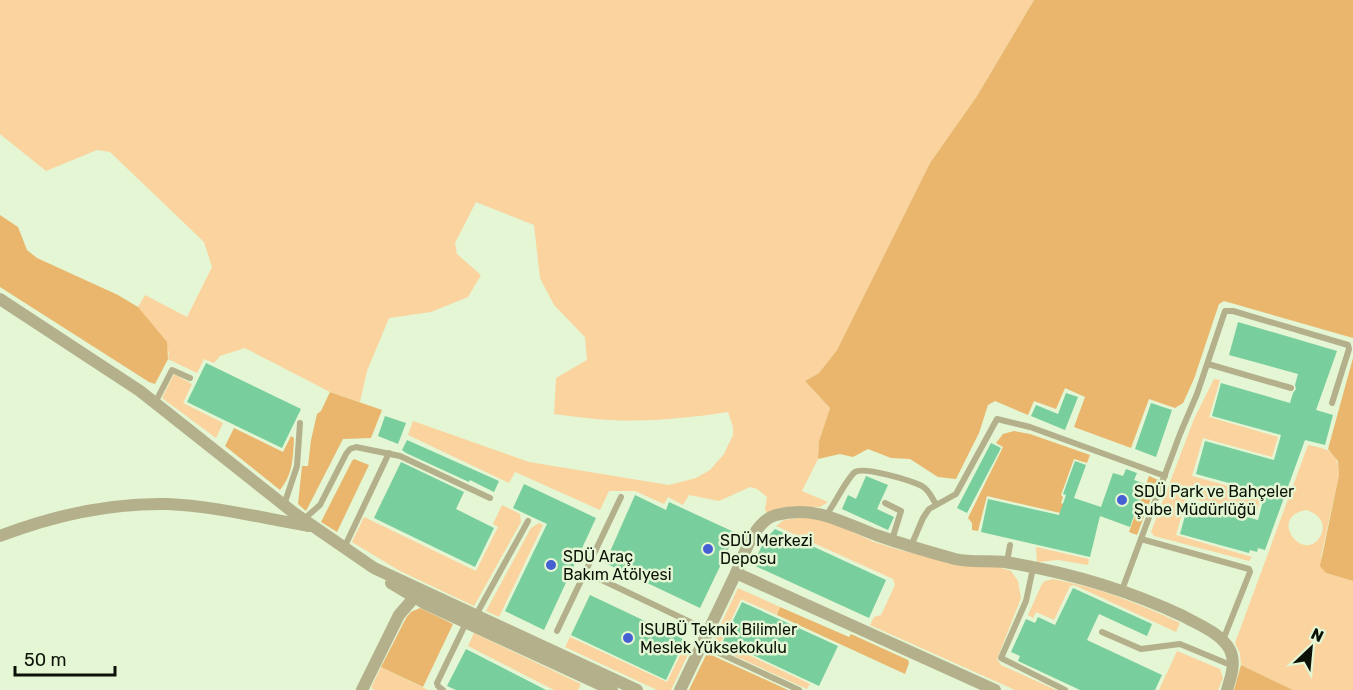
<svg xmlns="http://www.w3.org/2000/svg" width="1353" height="690" font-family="Rubik,sans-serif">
	<rect width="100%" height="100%" fill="#e4f6d3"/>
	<g fill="#fbd39e" fill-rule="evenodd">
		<path d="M0,0H1034L977,96L930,163L837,350L819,373L805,381L830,408L819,441L818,459L802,491L828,502L820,507H802L768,513L765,510L767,497L757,489L750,487L719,501L689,495L683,505L668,497L664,504L635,491H609L600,510L515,472L509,483L408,435L413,421L529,462L669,485L696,478L710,470L724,454L733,435V427L728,412C689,418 650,422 610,420C591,419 572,416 554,414L556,378L587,360L585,337L554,305L540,278L534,225L476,202L455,243L457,254L481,275L468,297L431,312L389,318L367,371L360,402L330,392L245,348L220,356L214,363L204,359L197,373L168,359L169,352L138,307L145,295L187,317L212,267L204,242L110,152L97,150L46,171L0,134Z"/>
		<path d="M174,374L192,384L183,403L223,423L216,438L162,398Z"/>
		<path d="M1214,379L1220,380L1209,417L1278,437L1272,457L1203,438L1192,476L1261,495L1256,516L1187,497L1176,535L1252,557L1249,561L1154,536L1151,532L1194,419Z"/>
		<path d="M1308,445C1328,449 1339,451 1339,475L1321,557L1326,573L1353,581V690H1293L1241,665L1240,653L1235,643ZM1306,510C1317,513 1327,522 1321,535C1305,566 1266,517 1306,510Z"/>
		<path d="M502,505L520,514L521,522L474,606L400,571L352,542L364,517L476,571L498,527L493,524Z"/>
		<path d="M807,517L836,524L874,542L900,550L955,564L999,567L1011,571L1018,581L1021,598L997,659L1001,665L1056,690H1015L870,625L874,617L881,615L895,585L893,579L776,526L784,520Z"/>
		<path d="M539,523L543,525L499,617L486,611L531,528Z"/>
		<path d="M1036,547L1089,559L1088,565L1058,560L1037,562Z"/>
		<path d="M1053,579C1100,588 1138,603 1180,623L1176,632L1074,585L1070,586L1054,620L1036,612L1033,618L1028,615L1042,584L1045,581Z"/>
		<path d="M738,588L780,607L777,615L741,599L721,642L810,684L807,689L711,645Z"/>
		<path d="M474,633L581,684L578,690H554L468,646Z"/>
		<path d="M570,637L667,682L687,641L693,644L671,690H657L565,647Z"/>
		<path d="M1177,651L1220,669L1223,678L1218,690H1159Z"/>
		<path d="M381,667L428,690H375L371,688Z"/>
	</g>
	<g fill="#eab66d">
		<path d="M1034,0H1353V338L1224,301L1219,304L1194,379L1183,403L1175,408L1149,399L1131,448L1074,427L1085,397L1065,388L1056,409L1034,401L1028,415L995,401L988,405L979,433L956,479L938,477L910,459L891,458L868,449L853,457L840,454L818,459L819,441L830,408L805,381L819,373L837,350L930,163L977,96Z"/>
		<path d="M0,215L18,227L27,250L37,258L118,295L138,307L167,342L168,359L155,384L149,382L0,287Z"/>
		<path d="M1353,358V581L1326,573L1320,566L1339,475L1338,461L1328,449Z"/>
		<path d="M330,392L382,410L371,438L343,439L306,511L298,504L302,466H308L311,440L317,414L321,411Z"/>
		<path d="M234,428L283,452L291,436L294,438C293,458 293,474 280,490L225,446Z"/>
		<path d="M1014,431L1030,434L1090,455L1087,463L1074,459L1061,495L1063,497L1061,503L1072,507L1069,515L987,496L978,531L972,530V523L968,518L1003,447L996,443L1003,434Z"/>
		<path d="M354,459L369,465L337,532L321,522L352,461Z"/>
		<path d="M1149,476L1158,480L1137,535L1129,532Z"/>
		<path d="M780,607L849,637L851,634L908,660L909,663L905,674L777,615Z"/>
		<path d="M420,608L453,624L423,687L381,667L406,618L411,612Z"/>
		<path d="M707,653L788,690H689Z"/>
		<path d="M1241,665L1293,690H1234Z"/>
	</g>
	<g fill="#78ce9d">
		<path d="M1238,322L1337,351L1316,410L1333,415L1325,445L1305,440L1265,550L1258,548L1257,552L1250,550L1249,553L1180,534L1189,501L1258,520L1265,493L1196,474L1205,441L1274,460L1281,435L1212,416L1221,383L1290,403L1293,393L1296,389L1295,385L1298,374L1229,355Z"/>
		<path d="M206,363L301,409L282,448L187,402Z"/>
		<path d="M1066,393L1078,397L1065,430L1031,416L1036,405L1058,414Z"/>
		<path d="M1151,403L1172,410L1156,457L1135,449Z"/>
		<path d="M385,416L406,423L398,444L378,436Z"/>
		<path d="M407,440L499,481L494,492L470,480L469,482L406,453L402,450Z"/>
		<path d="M991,443L1001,448L967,513L957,508Z"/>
		<path d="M1075,461L1086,465L1074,498L1101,507L1113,473L1123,476L1126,469L1137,473L1134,480L1145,484L1130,527L1100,516L1090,557L981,532L988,499L1059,515L1066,495L1063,494Z"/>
		<path d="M401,462L464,492L456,509L494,528L475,567L374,518Z"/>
		<path d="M866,476L888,485L877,509L894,517L888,530L842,509L848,495L856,499Z"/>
		<path d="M524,484L596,518L544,630L505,611L547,524L513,508Z"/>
		<path d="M635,495L666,510L669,502L736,533L700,608L605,563Z"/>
		<path d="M775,529L886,580L869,618L753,565L764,541Z"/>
		<path d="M1073,588L1152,624L1147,636L1099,614L1087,640L1162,675L1155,690H1080L1018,661L1020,656L1011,652L1026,619L1035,623L1038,617L1055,625Z"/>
		<path d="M590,595L685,640L666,680L571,635Z"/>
		<path d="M742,602L838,646L819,686L723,641Z"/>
		<path d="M466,649L546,690H456L447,686Z"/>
	</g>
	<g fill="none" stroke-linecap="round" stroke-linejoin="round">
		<g stroke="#b4b08c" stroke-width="6">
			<path d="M1208,364L1291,388"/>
			<path d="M155,403L172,370L190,378"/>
			<path d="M885,503L901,511L892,540"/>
			<path d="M284,505L297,466L300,423"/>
			<path d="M827,514C834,505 847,478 855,472C864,466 912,481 922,486C929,490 932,498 936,504"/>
			<path d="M304,519L320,505L346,454L350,449L356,447L400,456L490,498"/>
			<path d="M1141,539L1249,569L1250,572L1223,640"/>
			<path d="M911,546L923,518L929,509L956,494L997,419L1030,427L1165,476"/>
			<path d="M344,548L389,453"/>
			<path d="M1007,562L1010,545"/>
			<path d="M1033,568L1026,601L1001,658L1065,690"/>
			<path d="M585,572L709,631"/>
			<path d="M1122,590L1180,434L1197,394L1225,311H1233L1348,345L1349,349L1332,403"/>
			<path d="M476,615L528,521"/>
			<path d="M557,631L621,497"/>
			<path d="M1102,632L1141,649L1180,644L1233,666"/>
			<path d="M702,645L799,690"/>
			<path d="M443,690L438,686L437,683L466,623"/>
		</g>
		<g stroke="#b4b08c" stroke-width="12">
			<path d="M0,299L140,391L294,513L374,568L637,690"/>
			<path d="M0,536C52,516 111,503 167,504C214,506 262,518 309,526"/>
			<path d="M736,573C744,555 754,521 776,515C816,505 841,522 876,535C902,544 929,552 955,559C972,563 988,560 1005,562C1067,572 1126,589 1183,616C1199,625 1221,633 1230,650C1236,663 1231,677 1227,690"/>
			<path d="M391,583L426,604L612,690"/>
			<path d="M362,690L399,615L418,593"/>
			<path d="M680,690L736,573L995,690"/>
		</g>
	</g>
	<g fill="#4460d3" stroke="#e4f6d3" stroke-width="2">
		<circle cx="1122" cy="500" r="6"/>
		<circle cx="708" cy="549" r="6"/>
		<circle cx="551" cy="565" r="6"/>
		<circle cx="628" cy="638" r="6"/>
	</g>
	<g text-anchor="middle" stroke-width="5" stroke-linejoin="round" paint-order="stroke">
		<g font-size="16" fill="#0c1207" stroke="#e4f6d3" text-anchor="start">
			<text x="1134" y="497">SDÜ Park ve Bahçeler<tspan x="1134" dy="18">Şube Müdürlüğü</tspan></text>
			<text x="720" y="546">SDÜ Merkezi<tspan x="720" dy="18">Deposu</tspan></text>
			<text x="563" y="562">SDÜ Araç<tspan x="563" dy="18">Bakım Atölyesi</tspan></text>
			<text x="640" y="635">ISUBÜ Teknik Bilimler<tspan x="640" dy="18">Meslek Yüksekokulu</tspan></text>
		</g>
	</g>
	<g transform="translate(1311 648) rotate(26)" stroke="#e4f6d3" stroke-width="4.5" paint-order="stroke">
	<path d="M0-4.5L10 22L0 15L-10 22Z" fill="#0c1207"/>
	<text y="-9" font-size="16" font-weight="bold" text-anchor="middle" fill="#0c1207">N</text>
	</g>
	<path d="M15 666v9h100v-9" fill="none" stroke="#0c1207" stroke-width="3"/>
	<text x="24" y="666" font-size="18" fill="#0c1207" stroke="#e4f6d3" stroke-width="4.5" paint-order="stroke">50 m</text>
</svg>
